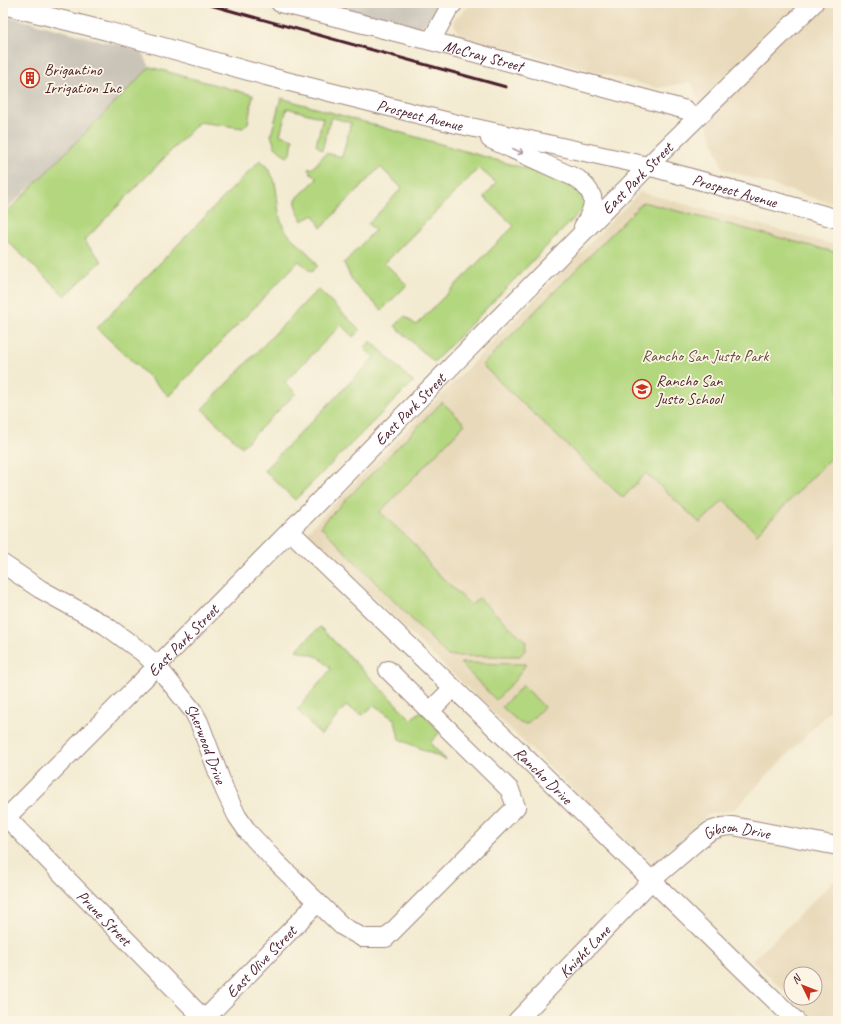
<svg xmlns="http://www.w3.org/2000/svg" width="841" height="1024" font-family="Caveat,sans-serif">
	<rect width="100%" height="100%" fill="#fcf5e5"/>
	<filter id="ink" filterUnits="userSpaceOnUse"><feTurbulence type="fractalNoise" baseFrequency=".025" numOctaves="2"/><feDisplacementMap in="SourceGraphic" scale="8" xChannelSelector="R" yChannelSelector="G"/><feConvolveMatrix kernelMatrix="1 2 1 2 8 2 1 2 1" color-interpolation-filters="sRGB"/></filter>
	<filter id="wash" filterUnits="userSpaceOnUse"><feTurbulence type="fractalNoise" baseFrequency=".012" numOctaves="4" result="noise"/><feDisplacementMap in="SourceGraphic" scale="16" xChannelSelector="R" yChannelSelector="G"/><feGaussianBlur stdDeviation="0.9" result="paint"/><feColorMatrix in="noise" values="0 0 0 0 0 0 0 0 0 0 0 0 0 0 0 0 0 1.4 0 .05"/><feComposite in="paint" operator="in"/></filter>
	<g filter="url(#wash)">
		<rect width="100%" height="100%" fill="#f3ebd1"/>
		<g fill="#e8d9ba">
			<path d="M472,3H838V206L723,169L692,82L657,88L459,35L453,21Z"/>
			<path d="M640,192L838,246V702L735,809L708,815L652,865L306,533Z"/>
			<path d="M838,877V1021H817L792,998H815V974H791V997L752,961Z"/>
		</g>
		<g fill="#c9c3b8">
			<path d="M313,3H447L416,31Z"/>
			<path d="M3,15L141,51L150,67L46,172L3,212Z"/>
		</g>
		<g fill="#b3d77f" stroke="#7e7b55">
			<path d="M150,67L253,95L248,123L243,128L199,122L84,241L102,261L65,296L3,237V216Z"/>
			<path d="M281,98L579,184L586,206L434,362L395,326L405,316L416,325L514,226L484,197L496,183L479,168L385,263L407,285L382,310L354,284L344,263L375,230L368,224L402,188L380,167L321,228L314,215L302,221L296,207V199L317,179L308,170L310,167L312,169L326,153L342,157L351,123L331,117L322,150L316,145L323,118L287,108L280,135L293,139L291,153L287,157L275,147L271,135Z"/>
			<path d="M260,160C263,164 268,167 270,172C280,185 275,210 283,226C290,241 311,251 317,266L311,272L299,261L169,396L97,328Z"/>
			<path d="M643,202L838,253V451L757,534L724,500L700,523L646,473L623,498L482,365Z"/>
			<path d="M318,289L360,330L353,337L341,325L285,382L296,393L242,447L202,409Z"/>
			<path d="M371,341L413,382L295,500L264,470L374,358L364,348Z"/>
			<path d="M442,402L465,424L380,512L416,546L431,567L471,605L479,598L526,642L525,650L520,656H448L321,527L328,518Z"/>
			<path d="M320,627L411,719L421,711L440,732L430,743L446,760L399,739L395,720L374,705L363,715L346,706L321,735L297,710L331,669L319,657L296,650Z"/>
			<path d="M460,663L526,664L515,680L496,700Z"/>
			<path d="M523,685L544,707L527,724L520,723L502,707Z"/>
		</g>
	</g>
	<g filter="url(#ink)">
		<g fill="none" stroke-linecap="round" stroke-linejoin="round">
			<g stroke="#9e857e" stroke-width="20">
				<g id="minor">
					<path id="s1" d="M280,3L431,41L686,110"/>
					<path id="s2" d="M3,5L107,31L266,76L457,124L648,166L838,219"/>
					<path d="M431,41L449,8L454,3"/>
					<path d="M490,139L578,179C598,196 596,205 583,227"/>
					<path id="s3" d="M290,531L523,755L796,1021"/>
					<path id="s4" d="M3,564L40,589L105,625L142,652L157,666L193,711L199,722L210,751L225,791L237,816L248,832L275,861L342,926L363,938H386L516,807L510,790L388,670"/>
					<path d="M430,711L453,688"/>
					<path id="s5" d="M3,814L206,1021"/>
					<path id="s6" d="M3,821L157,666L660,154L814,3"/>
					<path id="s7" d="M203,1021L317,903"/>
					<path id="s8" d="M517,1021L652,880L701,838L710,831L722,827L733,826L838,846"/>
				</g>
			</g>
			<use href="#minor" stroke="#fff" stroke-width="18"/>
			<path stroke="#4a1f2b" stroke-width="3" d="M203,3L506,87"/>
		</g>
		<defs><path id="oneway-shaft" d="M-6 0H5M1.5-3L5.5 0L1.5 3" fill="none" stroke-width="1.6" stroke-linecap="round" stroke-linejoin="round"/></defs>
		<use stroke="#ae9aa0" href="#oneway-shaft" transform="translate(518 151) rotate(24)"/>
	</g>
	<defs>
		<g id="building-ring" transform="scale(1)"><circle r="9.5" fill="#fcf5e5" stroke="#c8321e" stroke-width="1.5"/><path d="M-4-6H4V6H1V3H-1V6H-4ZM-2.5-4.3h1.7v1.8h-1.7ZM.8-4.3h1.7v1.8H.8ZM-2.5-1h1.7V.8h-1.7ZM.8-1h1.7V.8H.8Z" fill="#c8321e"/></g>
		<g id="school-ring" transform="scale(1)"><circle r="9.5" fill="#fcf5e5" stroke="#c8321e" stroke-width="1.5"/><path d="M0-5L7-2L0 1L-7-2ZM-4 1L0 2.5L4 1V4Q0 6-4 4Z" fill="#c8321e"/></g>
	</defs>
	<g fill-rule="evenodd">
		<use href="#building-ring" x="30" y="78"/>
		<use href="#school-ring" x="642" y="389"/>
	</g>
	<g text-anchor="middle" stroke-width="3.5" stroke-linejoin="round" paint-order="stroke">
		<g font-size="16" fill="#4a1f2b" stroke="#fcf5e5">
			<text dy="6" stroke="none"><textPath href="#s1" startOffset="210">McCray Street</textPath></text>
			<text dy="6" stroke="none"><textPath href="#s2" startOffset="431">Prospect Avenue</textPath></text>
			<text dy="6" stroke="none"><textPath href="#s6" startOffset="903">East Park Street</textPath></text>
			<text dy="6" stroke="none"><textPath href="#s2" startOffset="755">Prospect Avenue</textPath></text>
			<text dy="6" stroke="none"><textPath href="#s6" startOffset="579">East Park Street</textPath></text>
			<text dy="6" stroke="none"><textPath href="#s6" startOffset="255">East Park Street</textPath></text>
			<text dy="6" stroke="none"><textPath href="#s4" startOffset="278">Sherwood Drive</textPath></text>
			<text dy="6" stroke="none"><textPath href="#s3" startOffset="352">Rancho Drive</textPath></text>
			<text dy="6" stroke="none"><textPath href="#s8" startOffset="298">Gibson Drive</textPath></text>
			<text dy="6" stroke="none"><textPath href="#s5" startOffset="145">Prune Street</textPath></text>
			<text dy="6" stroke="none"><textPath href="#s8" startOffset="97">Knight Lane</textPath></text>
			<text dy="6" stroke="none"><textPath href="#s7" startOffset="83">East Olive Street</textPath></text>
		</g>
		<g font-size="16" fill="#4a1f2b" stroke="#fcf5e5" text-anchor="start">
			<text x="44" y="75">Brigantino<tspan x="44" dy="18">Irrigation Inc</tspan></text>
			<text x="656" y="386">Rancho San<tspan x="656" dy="18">Justo School</tspan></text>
		</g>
		<g font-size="16" fill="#644d40" stroke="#fcf5e5">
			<text x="705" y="361">Rancho San Justo Park</text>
		</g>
	</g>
	<rect width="841" height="1024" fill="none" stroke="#fcf5e5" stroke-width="16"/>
	<g transform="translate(803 986) rotate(313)"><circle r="19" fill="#fcf5e5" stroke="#b59f9b"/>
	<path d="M0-3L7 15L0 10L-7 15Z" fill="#c8321e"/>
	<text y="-6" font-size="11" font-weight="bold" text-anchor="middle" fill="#4a1f2b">N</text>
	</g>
</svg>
